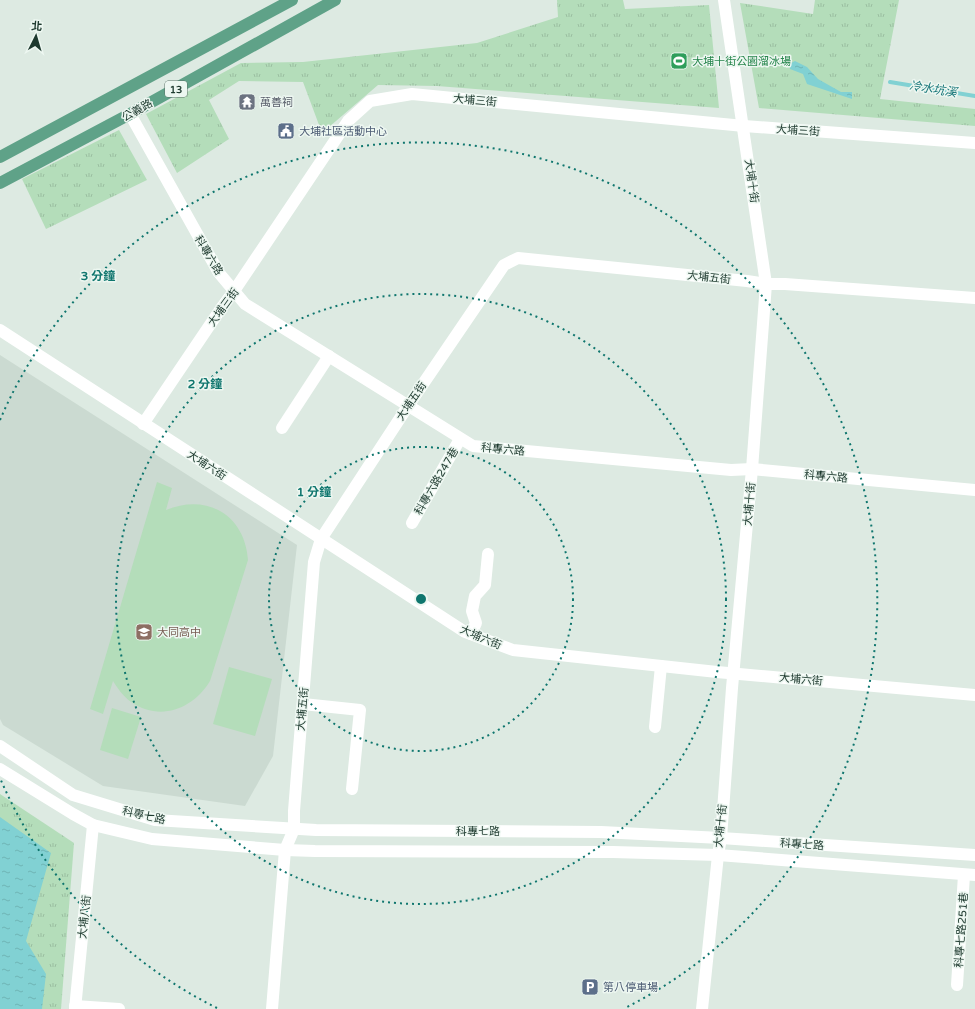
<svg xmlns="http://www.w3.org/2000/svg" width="975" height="1009" font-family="'Varela Round','Noto Sans TC',sans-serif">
	<defs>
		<pattern id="park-tufts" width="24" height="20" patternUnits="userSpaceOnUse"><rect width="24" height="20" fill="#b4ddba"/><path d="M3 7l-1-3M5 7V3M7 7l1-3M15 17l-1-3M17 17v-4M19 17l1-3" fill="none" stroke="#9abea0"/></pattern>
		<pattern id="water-ripples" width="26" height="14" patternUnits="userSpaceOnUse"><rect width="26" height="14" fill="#81d1d3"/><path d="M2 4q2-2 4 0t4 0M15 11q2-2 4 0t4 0" fill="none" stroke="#6fb4b5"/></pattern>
	</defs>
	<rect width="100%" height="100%" fill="#ddeae2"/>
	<path fill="#cbdad1" d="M0,355L297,545L273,756L245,806L103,786L3,725L0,719Z"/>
	<g fill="#b4ddba">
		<path d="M157,482L172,488L166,510C207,493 245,515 248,560L210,681C193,709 160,722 131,702C123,696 118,689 113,681L103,714L90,709Z"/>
		<path d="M229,667L272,679L255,736L213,724Z"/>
		<path d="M112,708L141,717L128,759L100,750Z"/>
	</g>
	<g fill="url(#park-tufts)">
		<path d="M557,0H623L625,9L709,5L719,108L437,86L378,85L322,133L303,82L239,81L209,100L229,139L177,173L146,114L241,63L303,62L477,43L558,17Z"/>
		<path d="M815,0H899L880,99L975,109V126L759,108L740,3L813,14Z"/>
		<path d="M119,130L147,180L46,229L22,179Z"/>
		<path d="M0,794L74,843L61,1009H0Z"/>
	</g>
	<g fill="url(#water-ripples)">
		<path d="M795,61L807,67L818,79L841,92H852V99L807,84L803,74L790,69L789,64Z"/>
		<path d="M0,817L51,853L26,941L46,974L42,1009H0Z"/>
	</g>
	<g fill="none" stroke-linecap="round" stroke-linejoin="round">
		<path stroke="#81d1d3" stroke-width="4" d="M890,82L975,96"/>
		<g stroke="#fff" stroke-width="12">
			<path d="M130,114L219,273L245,304L473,446L731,470L752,469L975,490"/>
			<path d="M0,330L465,632L513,650L717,672L975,695"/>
			<path d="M143,424L222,307L234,291L348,121L370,101L412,94L744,126L975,143"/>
			<path d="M282,428L329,356"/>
			<path d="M412,523L460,439"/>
			<path d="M471,634L476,623L472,611L475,596L485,585L488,554"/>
			<path d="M303,704L360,710L352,789"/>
			<path d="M655,727L661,666"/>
			<path d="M0,746L73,795L155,820L316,830L601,832L721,838L975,855"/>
			<path d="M0,769L73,814L93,825L152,839L285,850L315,851L613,852L718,855L975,875"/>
			<path d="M957,985L964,875"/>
			<path d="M75,1006L119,1009"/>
			<path d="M75,1009L93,825"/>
			<path d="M272,1009L285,850L294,829V811L314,562L321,539L408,406L504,265L518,258L747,281L766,284H785L975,298"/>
			<path d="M702,1009L718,855L721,838L732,688L752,469L766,284L724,0"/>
		</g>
		<g stroke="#5fa288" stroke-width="12">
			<path d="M0,157L292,0"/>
			<path d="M0,183L130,114L335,0"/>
		</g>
	</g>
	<g fill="none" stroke="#0f766e" stroke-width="2" stroke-dasharray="2 4">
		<circle cx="421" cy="599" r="152"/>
		<circle cx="421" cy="599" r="305"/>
		<path d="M217 1008A457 457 0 0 1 0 778M0 420A457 457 0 1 1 625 1008"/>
	</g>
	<defs>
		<g id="stadium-square" transform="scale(0.9)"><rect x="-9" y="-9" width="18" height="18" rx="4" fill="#2e9e5b" stroke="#edf7f1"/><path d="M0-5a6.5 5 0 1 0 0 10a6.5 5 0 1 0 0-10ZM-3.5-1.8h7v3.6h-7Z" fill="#fff"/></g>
		<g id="temple-square" transform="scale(0.9)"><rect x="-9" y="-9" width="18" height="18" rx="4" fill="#6b7280" stroke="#edf7f1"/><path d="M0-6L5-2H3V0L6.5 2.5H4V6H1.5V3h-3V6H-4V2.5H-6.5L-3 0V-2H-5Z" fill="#fff"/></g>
		<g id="civic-square" transform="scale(0.9)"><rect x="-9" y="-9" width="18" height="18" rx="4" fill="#5c6f8a" stroke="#edf7f1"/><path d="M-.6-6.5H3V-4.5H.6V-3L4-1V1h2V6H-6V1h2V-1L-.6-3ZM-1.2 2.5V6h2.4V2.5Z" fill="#fff"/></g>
		<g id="school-square" transform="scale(0.9)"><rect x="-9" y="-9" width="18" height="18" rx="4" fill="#8d6e63" stroke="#edf7f1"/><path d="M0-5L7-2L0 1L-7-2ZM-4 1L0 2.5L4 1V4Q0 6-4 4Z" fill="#fff"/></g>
		<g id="parking-square" transform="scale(0.9)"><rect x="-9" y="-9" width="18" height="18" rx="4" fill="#5c6f8a" stroke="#edf7f1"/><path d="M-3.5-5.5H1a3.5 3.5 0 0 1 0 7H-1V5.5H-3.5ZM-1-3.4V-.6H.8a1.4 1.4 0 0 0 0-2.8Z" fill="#fff"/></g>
	</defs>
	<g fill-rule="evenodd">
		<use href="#stadium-square" x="679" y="61"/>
		<use href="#temple-square" x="247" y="102"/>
		<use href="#civic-square" x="286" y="131"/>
		<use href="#school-square" x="144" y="632"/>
		<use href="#parking-square" x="590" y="987"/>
	</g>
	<g text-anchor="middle" stroke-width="3" stroke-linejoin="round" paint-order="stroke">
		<rect fill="#edf7f1" stroke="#5c7369" stroke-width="1" x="165" y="81" width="22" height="16" rx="3"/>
		<g font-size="10" font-weight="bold" fill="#1e3a2f">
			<text x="176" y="93">13</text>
		</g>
		<g font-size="11" fill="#27864d" stroke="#edf7f1" text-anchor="start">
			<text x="692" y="65">大埔十街公園溜冰場</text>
		</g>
		<g font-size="11" fill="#1e3a2f" stroke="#edf7f1">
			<text transform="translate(475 100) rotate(5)" y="4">大埔三街</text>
			<text transform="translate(137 110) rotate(-29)" y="4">公義路</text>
			<text transform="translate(798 130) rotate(4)" y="4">大埔三街</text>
			<text transform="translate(752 181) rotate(82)" y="4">大埔十街</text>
			<text transform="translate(209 255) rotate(59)" y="4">科專六路</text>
			<text transform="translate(709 277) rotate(6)" y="4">大埔五街</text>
			<text transform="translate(223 307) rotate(-54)" y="4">大埔三街</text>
			<text transform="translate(411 401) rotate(-56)" y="4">大埔五街</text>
			<text transform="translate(503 449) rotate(5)" y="4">科專六路</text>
			<text transform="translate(207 465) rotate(33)" y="4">大埔六街</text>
			<text transform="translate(826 476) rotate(5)" y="4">科專六路</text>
			<text transform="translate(436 481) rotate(-60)" y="4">科專六路247巷</text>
			<text transform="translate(749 504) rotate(-85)" y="4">大埔十街</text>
			<text transform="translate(481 637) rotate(23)" y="4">大埔六街</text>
			<text transform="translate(801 679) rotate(5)" y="4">大埔六街</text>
			<text transform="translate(302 709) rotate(-85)" y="4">大埔五街</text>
			<text transform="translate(144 815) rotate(13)" y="4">科專七路</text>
			<text transform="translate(720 826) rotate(-84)" y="4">大埔十街</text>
			<text x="478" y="835">科專七路</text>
			<text transform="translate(802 844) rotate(4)" y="4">科專七路</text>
			<text transform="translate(84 917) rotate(-84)" y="4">大埔八街</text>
			<text transform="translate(961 930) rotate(-86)" y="4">科專七路251巷</text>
		</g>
		<g font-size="11" fill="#5b616d" stroke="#edf7f1" text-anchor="start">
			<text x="260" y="106">萬善祠</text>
		</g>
		<g font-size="11" fill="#4e5e75" stroke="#edf7f1" text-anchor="start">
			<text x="299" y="135">大埔社區活動中心</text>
			<text x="603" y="991">第八停車場</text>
		</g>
		<g font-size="11" fill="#785e54" stroke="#edf7f1" text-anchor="start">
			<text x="157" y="636">大同高中</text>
		</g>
		<g font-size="12" font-style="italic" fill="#167578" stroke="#edf7f1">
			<text transform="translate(933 89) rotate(9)" y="4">冷水坑溪</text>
		</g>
	</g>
	<circle cx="421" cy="599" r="6" fill="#0f766e" stroke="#edf7f1" stroke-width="2"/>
	<g font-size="12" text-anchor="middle" font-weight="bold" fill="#0f766e" stroke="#edf7f1" stroke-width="3" stroke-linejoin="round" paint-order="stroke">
		<text x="98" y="280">3 分鐘</text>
		<text x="205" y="388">2 分鐘</text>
		<text x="314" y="496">1 分鐘</text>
	</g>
	<g transform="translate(36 36) rotate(5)" stroke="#edf7f1" stroke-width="3" paint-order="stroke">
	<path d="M0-3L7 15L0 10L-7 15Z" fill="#1e3a2f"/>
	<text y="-6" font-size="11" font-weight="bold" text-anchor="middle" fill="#1e3a2f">北</text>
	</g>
</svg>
